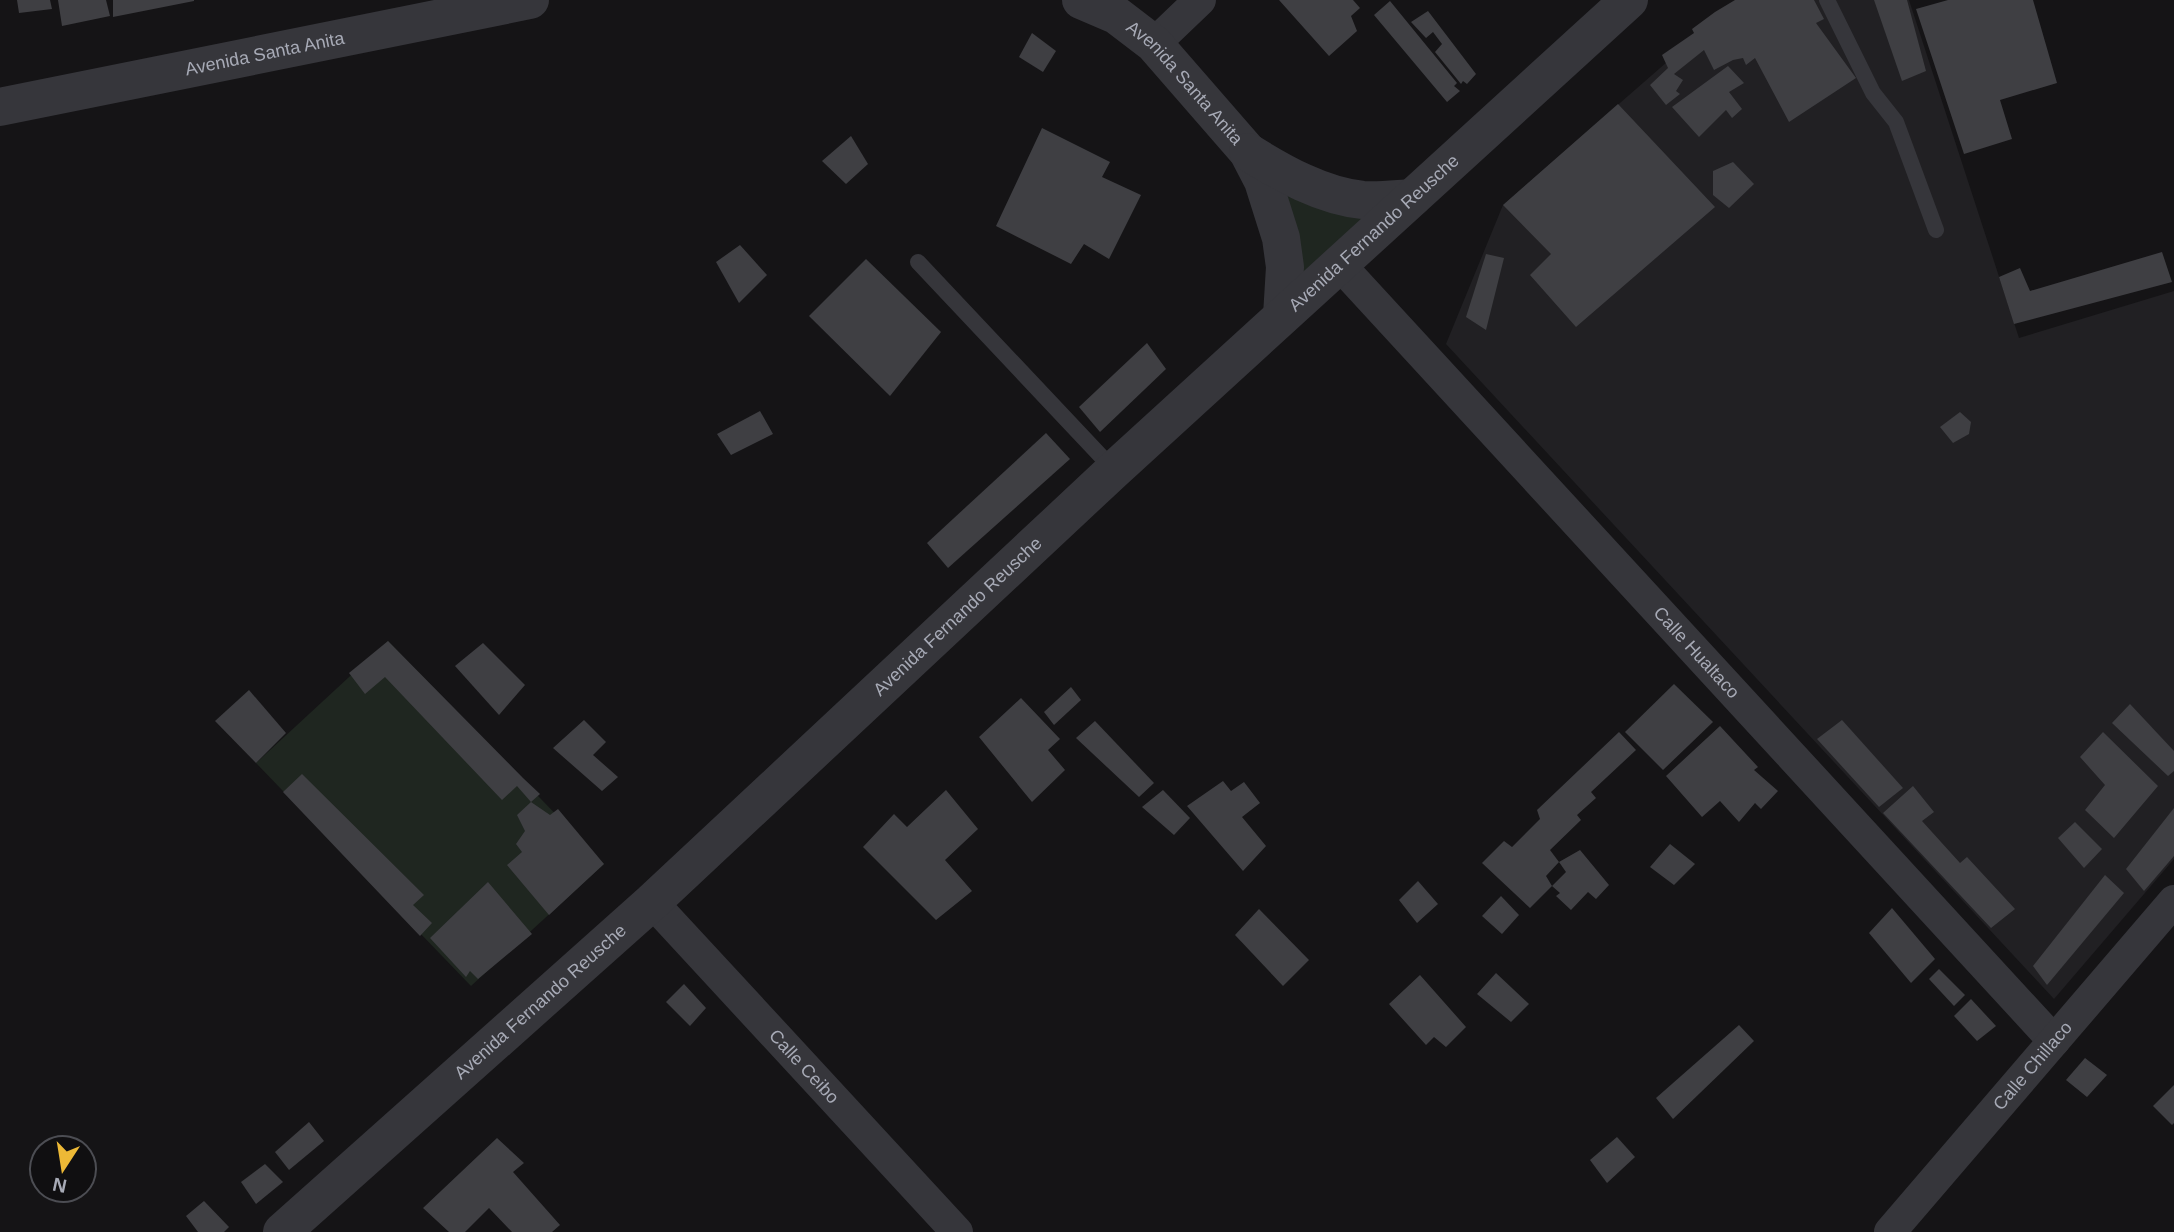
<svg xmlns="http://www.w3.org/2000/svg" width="2174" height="1232" font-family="Arial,sans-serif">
	<rect width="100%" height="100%" fill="#151416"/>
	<path fill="#212023" d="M1738,0H1909L2019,338L2174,291V859L2054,999L1446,344L1503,205Z"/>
	<g fill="#1f2620">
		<path d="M1279,193L1372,219L1303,279Z"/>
		<path d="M388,641L604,864L471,986L256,763Z"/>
	</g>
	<g fill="#3f3f43">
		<path d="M17,0H50L52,9L19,13Z"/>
		<path d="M58,0H106L110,16L62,26Z"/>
		<path d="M113,0H194V1L113,17Z"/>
		<path d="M1279,0H1353L1360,8L1351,16L1357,31L1329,56Z"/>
		<path d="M1735,0H1814L1824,19L1816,23L1856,78L1789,122L1755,58L1746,65L1743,58L1733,60L1714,70L1704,50L1674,74L1683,80L1676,91L1680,94L1666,105L1650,85L1668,68L1662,55L1694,33L1692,29L1715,12Z"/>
		<path d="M1874,0H1907L1926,71L1902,81Z"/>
		<path d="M1948,0H2033L2057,83L2000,100L2012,139L1964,154L1916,9Z"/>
		<path d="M1390,1L1457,83L1454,86L1460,91L1447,102L1374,15Z"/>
		<path d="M1428,11L1476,74L1467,84L1463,81L1461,84L1435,52L1442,44L1433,32L1426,38L1411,22Z"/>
		<path d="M1032,33L1056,51L1043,72L1019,57Z"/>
		<path d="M1728,66L1744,83L1729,92L1742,109L1732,118L1726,110L1699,137L1672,107Z"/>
		<path d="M1618,104L1715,207L1576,327L1530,275L1551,254L1503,205Z"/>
		<path d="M1042,128L1110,162L1102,177L1141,195L1109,259L1084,244L1071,264L996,226Z"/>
		<path d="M851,136L868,164L846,184L822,161Z"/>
		<path d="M1733,162L1754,184L1729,208L1713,195V171Z"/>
		<path d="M740,245L767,275L739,303L716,262Z"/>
		<path d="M2162,252L2172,282L2014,324L1999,277L2020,268L2030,291Z"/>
		<path d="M1486,254L1504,258L1486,330L1466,317Z"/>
		<path d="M866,259L941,332L890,396L809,316Z"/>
		<path d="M1147,343L1166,369L1100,432L1079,407Z"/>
		<path d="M760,411L773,434L731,455L717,434Z"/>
		<path d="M1960,412L1971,422L1969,434L1953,443L1940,427Z"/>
		<path d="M1046,433L1070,459L948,568L927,543Z"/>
		<path d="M388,641L523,778L540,794L531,802L517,786L502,800L385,677L365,694L349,673Z"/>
		<path d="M483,643L525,685L499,715L455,666Z"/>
		<path d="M1674,684L1713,722L1663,770L1625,732Z"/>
		<path d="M1071,687L1081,700L1054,725L1044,712Z"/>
		<path d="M249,690L286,733L256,763L215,721Z"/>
		<path d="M1021,698L1060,739L1048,750L1065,770L1032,802L979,737Z"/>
		<path d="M2130,704L2174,751V771L2168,776L2112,723Z"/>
		<path d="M584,720L606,742L593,755L618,777L602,791L553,748Z"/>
		<path d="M1842,720L1903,788L1879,807L1817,739Z"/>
		<path d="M1095,721L1154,783L1139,797L1076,738Z"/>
		<path d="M1720,726L1758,767L1754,770L1778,791L1761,809L1755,803L1739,822L1720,801L1702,817L1666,776Z"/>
		<path d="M1619,732L1636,750L1591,792L1596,798L1577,815L1581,820L1550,850L1559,862L1546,876L1552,886L1530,908L1482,863L1504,841L1512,847L1540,819L1537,810Z"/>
		<path d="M2103,732L2158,786L2114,838L2085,810L2105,785L2080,757Z"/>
		<path d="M302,774L424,895L413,905L432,923L420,936L283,792Z"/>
		<path d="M1223,781L1231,791L1244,782L1260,803L1242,817L1266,846L1243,871L1187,806Z"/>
		<path d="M1913,786L1934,812L1922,821L1960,863L1967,857L2015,909L1991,928L1883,813Z"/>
		<path d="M946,790L978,829L945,860L972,891L936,920L863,847L894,814L907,827Z"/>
		<path d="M1163,790L1190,818L1174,835L1142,807Z"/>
		<path d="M531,802L550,815L558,809L604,864L549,915L507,865L522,852L516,844L525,831L517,815Z"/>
		<path d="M2174,808V856L2144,891L2126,869Z"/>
		<path d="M2075,822L2102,849L2084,868L2058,838Z"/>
		<path d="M1670,844L1695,864L1674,885L1650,867Z"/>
		<path d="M1580,850L1609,885L1596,899L1588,892L1571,910L1556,896L1560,893L1552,886L1566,872L1559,862Z"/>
		<path d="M2105,875L2124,893L2047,985L2033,966Z"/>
		<path d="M1418,881L1438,904L1417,923L1399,900Z"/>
		<path d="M488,882L532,934L478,979L470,971L466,977L430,938Z"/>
		<path d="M1501,896L1519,915L1502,934L1482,916Z"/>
		<path d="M1892,908L1935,959L1911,983L1869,933Z"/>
		<path d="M1259,909L1309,960L1283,986L1235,935Z"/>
		<path d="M1939,969L1965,995L1954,1006L1929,979Z"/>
		<path d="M1496,973L1529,1004L1511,1022L1477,994Z"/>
		<path d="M1420,975L1466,1027L1446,1047L1434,1037L1426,1045L1389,1004Z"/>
		<path d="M684,984L706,1008L690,1026L666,1002Z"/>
		<path d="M1971,999L1996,1026L1977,1041L1954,1016Z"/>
		<path d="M1739,1025L1754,1041L1673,1119L1656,1098Z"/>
		<path d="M2085,1058L2107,1075L2087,1097L2066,1080Z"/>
		<path d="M2174,1085V1123L2172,1125L2153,1106Z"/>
		<path d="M309,1122L324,1141L289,1170L275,1152Z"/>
		<path d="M1617,1137L1635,1157L1607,1183L1590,1160Z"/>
		<path d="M497,1138L524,1163L513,1172L560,1225L552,1232H512L489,1208L465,1232H449L423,1208Z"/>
		<path d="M265,1164L283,1182L256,1204L241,1182Z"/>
		<path d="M204,1201L229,1227L224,1232H198L186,1216Z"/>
	</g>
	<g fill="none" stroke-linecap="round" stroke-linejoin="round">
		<g stroke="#36363b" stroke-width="16">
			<path d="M1827,0L1873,93L1896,122L1936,230"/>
			<path d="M918,262L1114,470"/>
		</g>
		<g stroke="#36363b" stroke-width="32">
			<path d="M1154,44L1200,0"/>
			<path id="s1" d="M1339,264L2054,1041"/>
			<path id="s2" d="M652,902L957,1232"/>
			<path id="s3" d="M1890,1232L2174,901"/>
		</g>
		<g stroke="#36363b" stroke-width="38">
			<path id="s4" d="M1081,0L1116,15L1154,44L1248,152L1263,181L1281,238L1285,267L1282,316"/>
			<path id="s5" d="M0,107L530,0"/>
			<path d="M1248,152C1282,173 1322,196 1363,200C1379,201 1395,199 1412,198"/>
			<path id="s6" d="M282,1232L652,902L1114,470L1629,0"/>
		</g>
	</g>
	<g text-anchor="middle" stroke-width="7" stroke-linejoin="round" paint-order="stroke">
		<g font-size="18" fill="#a7aab6" stroke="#100f11">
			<text dy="6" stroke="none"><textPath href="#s5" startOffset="270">Avenida Santa Anita</textPath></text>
			<text dy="6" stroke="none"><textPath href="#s4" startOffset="135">Avenida Santa Anita</textPath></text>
			<text dy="6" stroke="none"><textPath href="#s6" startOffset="1480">Avenida Fernando Reusche</textPath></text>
			<text dy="6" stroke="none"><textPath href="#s6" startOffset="914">Avenida Fernando Reusche</textPath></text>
			<text dy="6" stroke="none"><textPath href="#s1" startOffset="528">Calle Hualtaco</textPath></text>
			<text dy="6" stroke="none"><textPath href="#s6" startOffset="346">Avenida Fernando Reusche</textPath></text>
			<text dy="6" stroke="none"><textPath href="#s3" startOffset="219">Calle Chillaco</textPath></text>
			<text dy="6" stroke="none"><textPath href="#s2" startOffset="224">Calle Ceibo</textPath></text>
		</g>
	</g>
	<g transform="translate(63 1169) rotate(192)"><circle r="33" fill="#100f11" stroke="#4c4d53" stroke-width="2"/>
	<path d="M0-5L12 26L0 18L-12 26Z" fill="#edb936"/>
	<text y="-10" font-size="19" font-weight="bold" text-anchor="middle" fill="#a7aab6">N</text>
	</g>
</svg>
